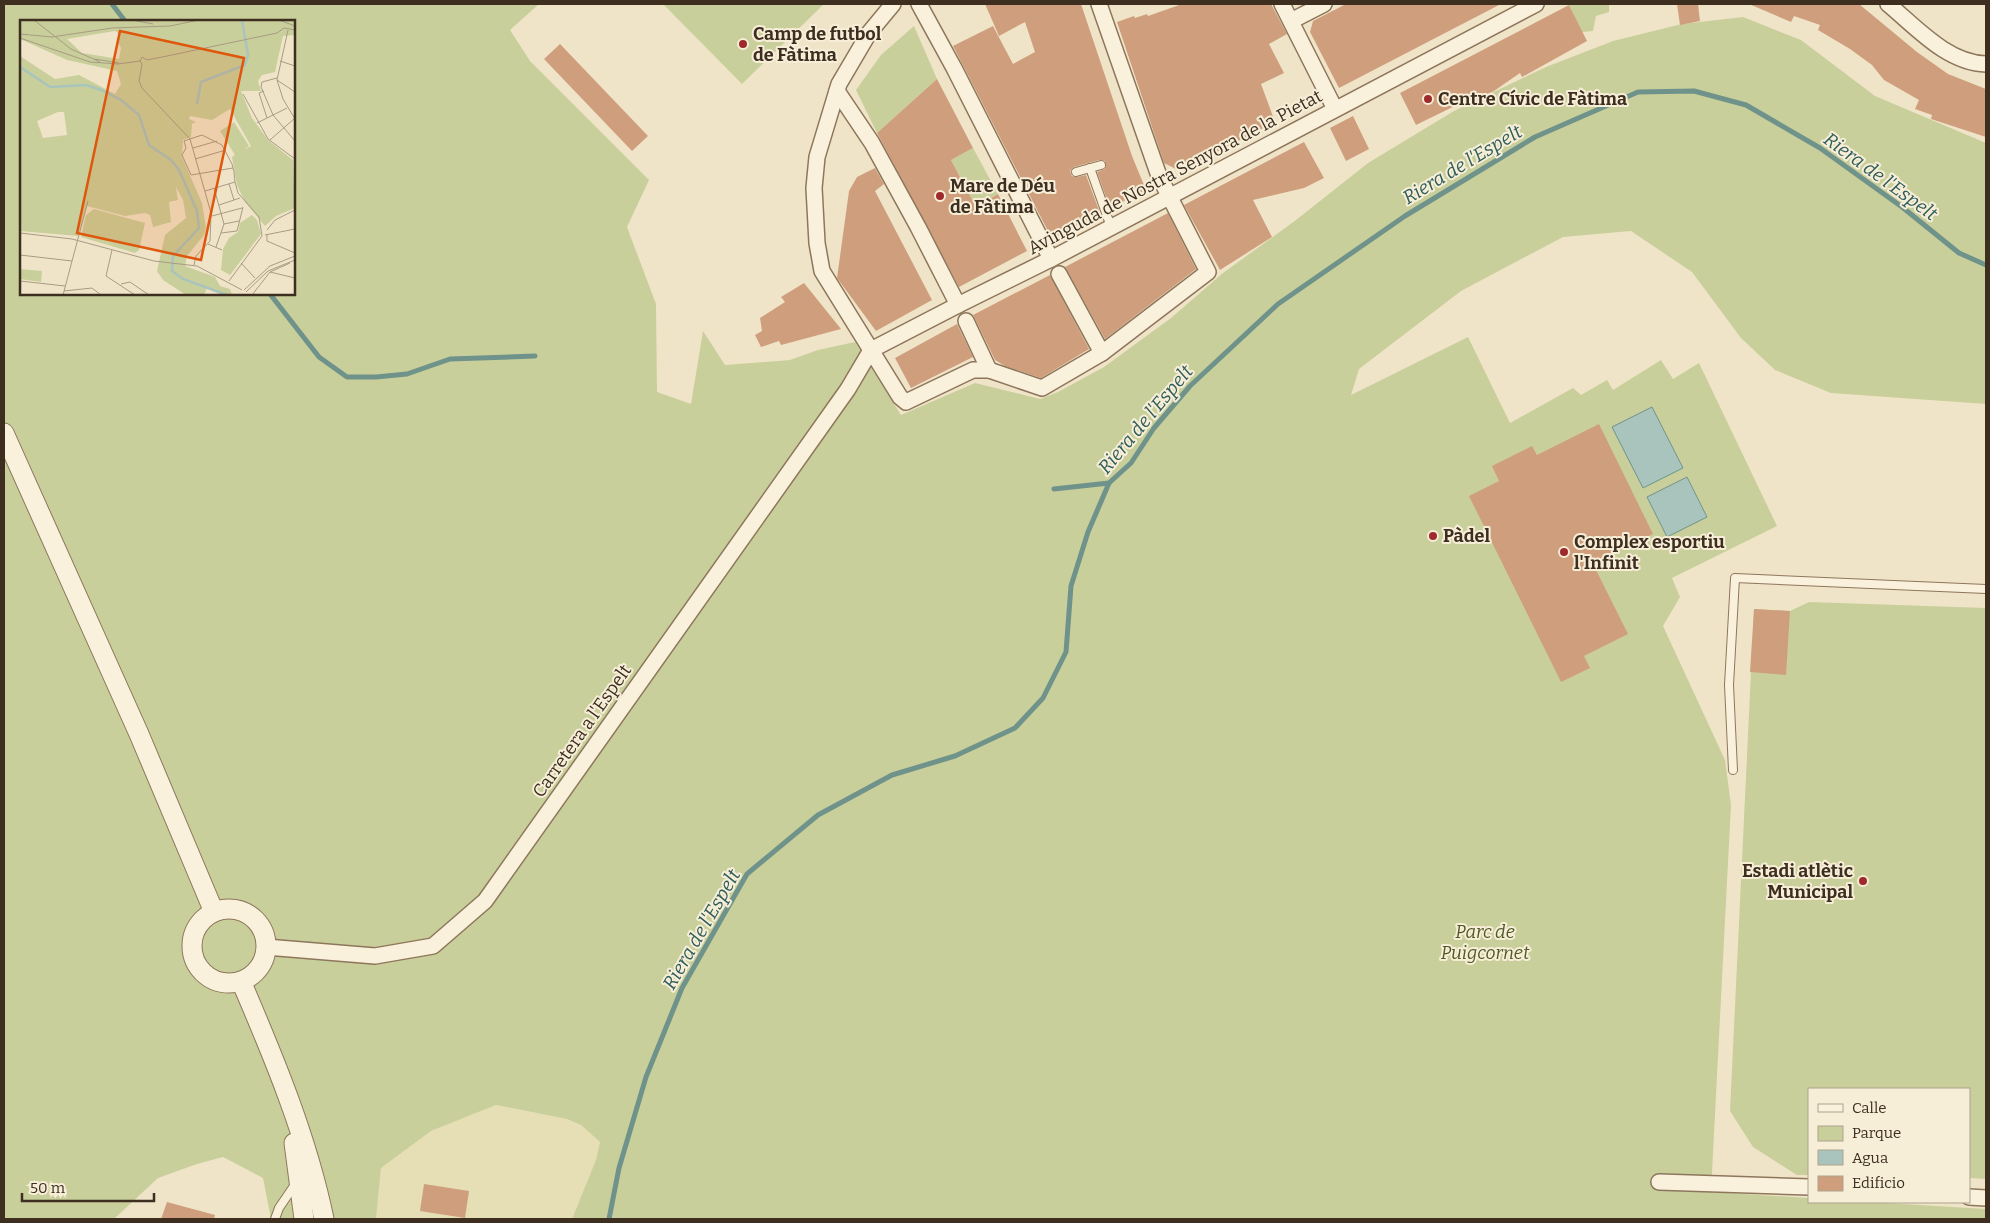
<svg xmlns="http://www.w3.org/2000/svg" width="1990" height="1223" font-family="Bitter,serif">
	<rect width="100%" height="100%" fill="#f0e4c8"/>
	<path fill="#e6deb5" d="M496,1105L567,1119L581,1125L600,1142L596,1160L572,1219H376L381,1168L431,1131Z"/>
	<g fill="#c9cf9b" fill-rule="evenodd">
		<path d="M4,4H539L510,30L530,61L649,180L627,227L656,304L657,392L691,404L703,331L725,365L790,360L818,350L855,342L901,415L975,383L1040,399L1058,392L1104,367L1171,318L1223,273L1296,220L1368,163L1454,111L1546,67L1613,41L1682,24L1743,17L1801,40L1875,96L1986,143V404L1831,393L1775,370L1741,338L1692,272L1631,231L1563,237L1461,291L1359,369L1351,395L1468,337L1510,423L1573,388L1581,395L1607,380L1613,390L1661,360L1673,379L1699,363L1777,526L1672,578L1680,597L1663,626L1725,760L1731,805L1711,1192L1809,1198V1202H1870L1986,1209V1219H572L596,1160L600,1142L581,1125L567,1119L496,1105L431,1131L381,1168L376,1219H271L263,1178L223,1157L197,1164L158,1178L114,1219H4ZM21,21H294V294H21Z"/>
		<path d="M663,4H824L742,84Z"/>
		<path d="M1571,4H1609V12L1596,16L1593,31L1582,32L1569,5Z"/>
		<path d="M914,26L937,79L877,133L856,90L881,55Z"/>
		<path d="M973,148L998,194L976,207L951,160Z"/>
		<path d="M1809,602L1986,608V1179L1969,1178V1089H1809V1175H1797L1753,1147L1730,1111L1754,609L1790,611Z"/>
	</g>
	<g fill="#a9c4bc" stroke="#6f938a">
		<path d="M1652,407L1683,468L1643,488L1612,427Z"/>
		<path d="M1687,477L1707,517L1667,537L1647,497Z"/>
	</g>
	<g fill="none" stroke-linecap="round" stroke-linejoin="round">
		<g stroke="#6f938a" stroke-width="5">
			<path d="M112,4L125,21"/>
			<path d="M270,294L319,357L347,377H376L407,374L450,359L535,356"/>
			<path d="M1054,489L1109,483"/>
			<path d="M609,1219L619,1168L646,1077L682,988L747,874L818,815L892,775L955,756L1015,728L1043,698L1066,652L1071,586L1088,532L1109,483L1131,463L1154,428L1190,386L1278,304L1405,216L1535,137L1638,92L1694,91L1746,105L1820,148L1902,207L1959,253L1986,265"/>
		</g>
	</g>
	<g fill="#cf9f7d">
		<path d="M985,4H1081L1132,156L1146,190L1110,208L1097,172L1105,169V161L1099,160L1074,167L1070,171L1072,176L1077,177L1086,175L1100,213L1052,239L953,46L993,26L1013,64L1035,52L1025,22L999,36Z"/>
		<path d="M1182,4H1271L1287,34L1269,44L1284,73L1261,84L1275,122L1180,171L1164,163L1117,22L1134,16L1135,18L1147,14L1148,16Z"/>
		<path d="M1346,4H1501L1339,88L1310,32L1313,21Z"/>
		<path d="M1677,4H1698L1700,21L1680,25Z"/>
		<path d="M1749,4H1859L1917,52L1948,74L1986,89V137L1931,119L1932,115L1915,109L1919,100L1884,80L1872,65L1850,49L1818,30L1820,25L1794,16L1791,22Z"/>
		<path d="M1569,5L1587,41L1522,77L1520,73L1494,91L1473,101L1471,98L1416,125L1400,93Z"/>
		<path d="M560,44L648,136L632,151L544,59Z"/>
		<path d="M937,79L973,148L951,160L976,207L998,194L1027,251L959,287L877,133Z"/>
		<path d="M1353,116L1369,149L1346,161L1330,128Z"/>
		<path d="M1304,142L1324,178L1304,188L1253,200L1272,237L1220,270L1184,205Z"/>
		<path d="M875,168L884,184L875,191L932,300L876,331L837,278L849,191L857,177Z"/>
		<path d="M1168,213L1196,269L1105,339L1065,267Z"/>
		<path d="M1050,275L1089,349L1041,378L1005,366L995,360L973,315Z"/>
		<path d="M804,283L841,329L781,345L779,341L761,347L755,335L762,331L760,318L785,302L781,297Z"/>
		<path d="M957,324L973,357L911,388L895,358Z"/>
		<path d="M1599,424L1653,534L1593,564L1628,634L1584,656L1590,668L1561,682L1469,496L1499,481L1492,466L1532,446L1537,455Z"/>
		<path d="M1754,609L1790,611L1786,675L1750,672Z"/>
		<path d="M424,1184L469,1191L465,1218L420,1211Z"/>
		<path d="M167,1202L215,1215L214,1219H161Z"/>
	</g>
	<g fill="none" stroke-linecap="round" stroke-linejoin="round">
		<g stroke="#8d765c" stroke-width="10">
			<g id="service">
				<path d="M1090,168L1111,227"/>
				<path d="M1076,172L1101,165"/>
				<path d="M1733,770L1729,685L1735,578L1986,589"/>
				<path d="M275,1219L279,1208L296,1183"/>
			</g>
		</g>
		<g stroke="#8d765c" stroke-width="18">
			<g id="minor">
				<path d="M893,4L869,33L839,84L817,157L814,188L817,243L822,271L900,397L906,402L973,370H989L1042,388L1102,353L1208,272L1159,176L1099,4"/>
				<path d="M919,4L954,68L1051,259"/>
				<path d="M1282,4L1335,109"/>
				<path d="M1888,4C1916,27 1947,63 1986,64"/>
				<path d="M1291,21L1324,4"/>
				<path d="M837,91L872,143L918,227L958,305"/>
				<path d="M1059,274L1102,353"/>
				<path d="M966,321L989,370"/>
				<path d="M266,947L375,956L433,946L485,901L848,389L871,350L958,305L1051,259L1536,4"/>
				<path d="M1659,1182L1809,1187"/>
				<path d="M1969,1197L1986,1198"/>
			</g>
		</g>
		<g stroke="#8d765c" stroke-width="21">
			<g id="tertiary">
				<path d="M4,433L139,734L214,912"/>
				<circle cx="229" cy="946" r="37"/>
				<path d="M241,981C274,1058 307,1137 324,1219"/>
				<path d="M294,1143L304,1219"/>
			</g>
		</g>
		<use href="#service" stroke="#faf1dc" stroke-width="8"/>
		<use href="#minor" stroke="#faf1dc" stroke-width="15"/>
		<use href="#tertiary" stroke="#faf1dc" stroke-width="19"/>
	</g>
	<g fill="#9e2a2b" stroke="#f7eed8" stroke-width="2">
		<circle cx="743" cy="44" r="5"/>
		<circle cx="1428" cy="99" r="5"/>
		<circle cx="940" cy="196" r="5"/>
		<circle cx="1433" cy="536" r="5"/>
		<circle cx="1564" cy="552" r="5"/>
		<circle cx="1863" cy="881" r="5"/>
	</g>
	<g text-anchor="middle" stroke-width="4" stroke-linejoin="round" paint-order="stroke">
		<g font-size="18" font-weight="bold" fill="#3d2e20" stroke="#f7eed8" text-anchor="start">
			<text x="753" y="40">Camp de futbol<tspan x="753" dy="21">de Fàtima</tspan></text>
			<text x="1438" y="105">Centre Cívic de Fàtima</text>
			<text x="950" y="192">Mare de Déu<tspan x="950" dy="21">de Fàtima</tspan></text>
			<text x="1443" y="542">Pàdel</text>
			<text x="1574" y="548">Complex esportiu<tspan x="1574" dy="21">l'Infinit</tspan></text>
			<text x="1853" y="877" text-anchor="end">Estadi atlètic<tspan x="1853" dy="21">Municipal</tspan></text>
		</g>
		<g font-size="18" fill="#3d2e20" stroke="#f7eed8">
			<text transform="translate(1175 172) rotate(-28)" y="6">Avinguda de Nostra Senyora de la Pietat</text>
			<text transform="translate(582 731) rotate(-55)" y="6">Carretera a l'Espelt</text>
		</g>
		<g font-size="18" font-style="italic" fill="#4d5a26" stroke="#f7eed8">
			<text x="1485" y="938">Parc de<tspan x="1485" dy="21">Puigcornet</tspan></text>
		</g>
		<g font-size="19" font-style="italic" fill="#2f5d5a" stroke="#f7eed8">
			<text transform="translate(1462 164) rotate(-31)" y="7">Riera de l'Espelt</text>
			<text transform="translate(1881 176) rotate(36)" y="7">Riera de l'Espelt</text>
			<text transform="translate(1145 419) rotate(-50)" y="7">Riera de l'Espelt</text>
			<text transform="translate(701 929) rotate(-60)" y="7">Riera de l'Espelt</text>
		</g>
	</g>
	<g transform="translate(20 20)">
		<rect width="275" height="275" fill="#f0e4c8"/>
		<path d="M0,0H275V15L263,16L255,52L242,55L238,61L241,71H221L232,98L248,120L273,140L275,188L256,196L245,206L225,182L217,165L212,137L215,135L200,111L214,102L229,126L224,130L231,126L210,89L192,100L170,96L169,99L176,102L172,104L171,117L163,120L162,137L182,183L186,208L184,215L167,236L165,246L195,257L200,266L210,269L212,275H199L198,271L187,268L184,275H166L143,260L137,251L145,215L166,198L163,180L156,167L158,180L149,182L151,202L133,207L130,195L125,193L105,196L67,186L58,216L0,211V36L35,59L59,55L95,74L101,64L97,51L47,40L0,19ZM95,11L98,13V22L101,28L99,39L62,33L47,19ZM38,92H44L47,115L23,118L17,101ZM74,189L125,203L119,230L115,233L61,217L66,195ZM232,195L237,200L241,214L210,255L201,250L203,229L209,218L218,212L220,203ZM0,249L22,251L21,262L0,259Z" fill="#c9cf9b" fill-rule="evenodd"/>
		<path fill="none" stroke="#a9c4bc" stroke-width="2.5" d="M0,47L30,67L66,65L81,70L101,80L119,95L129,125L151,140L159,150L177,191L179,208L153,236L152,251L163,259L207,275M177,84L181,62L225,45L228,35L222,0"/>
		<path fill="none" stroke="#a89b85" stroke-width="1" d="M14,0L51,29L80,42M112,0L133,4M259,0L275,6M268,10L257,60L263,79L275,99M0,14L32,17L92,8L150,6L179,0M0,18L70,42L98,44L120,41M74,39L99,43M260,41L275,46M122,44L119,61L122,68L170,119L191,193L190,221L176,236L174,245M122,44L120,41L122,37L127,40L147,36L257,13L264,8L275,10M257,58L242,62L241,67L253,95L275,121M257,60L275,72M244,71L239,73L247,98M223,74L248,119L275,139M237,103L267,88M250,120L275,98M173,128L197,121M175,139L206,130M213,148L171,155L162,135L166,128L164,121L182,115L202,125L212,144L214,152L215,162L218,173L239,197L242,216M209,164L214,180M194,168L204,204L196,227M185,171L215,162M199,185L220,178M192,196L222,188M204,204L219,201M247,210L255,200L275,190M0,213L52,219L134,241L177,246L222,270M201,213L217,211L223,187M245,215L275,209M247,215V221L275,233M188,224L202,230M92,230L86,256L115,275M0,235L52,241M221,243L235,258M250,252L275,258M0,261L45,266M209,261L242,216M101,264L110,262L129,275M224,270L250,246L275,236M44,271L72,268L81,275M226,272L248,251L275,240M43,275L68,181M232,275L250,252L270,243"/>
		<path fill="#df570d" fill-opacity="0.15" stroke="#df570d" stroke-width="2.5" d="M100,11L224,38L181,240L57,213Z"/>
		<rect width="275" height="275" fill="none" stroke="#3d2e20" stroke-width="2.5"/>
	</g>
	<rect width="1990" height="1223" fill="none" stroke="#3d2e20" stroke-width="10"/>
	<rect x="1808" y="1088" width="162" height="115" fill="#f7eed8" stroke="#ada18e"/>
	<rect x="1818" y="1104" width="25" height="8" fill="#faf1dc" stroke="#ada18e"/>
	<text x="1852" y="1113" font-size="15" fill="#3d2e20">Calle</text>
	<rect x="1818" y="1126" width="25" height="15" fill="#c9cf9b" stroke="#ada18e"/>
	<text x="1852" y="1138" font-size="15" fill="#3d2e20">Parque</text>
	<rect x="1818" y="1150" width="25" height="15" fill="#a9c4bc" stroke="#ada18e"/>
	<text x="1852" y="1163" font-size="15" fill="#3d2e20">Agua</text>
	<rect x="1818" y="1176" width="25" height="15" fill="#cf9f7d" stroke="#ada18e"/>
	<text x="1852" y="1188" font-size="15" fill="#3d2e20">Edificio</text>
	<path d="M22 1193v8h132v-8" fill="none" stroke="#3d2e20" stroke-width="2.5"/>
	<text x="30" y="1193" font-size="15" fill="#3d2e20" stroke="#f7eed8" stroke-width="4" paint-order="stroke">50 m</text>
</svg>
